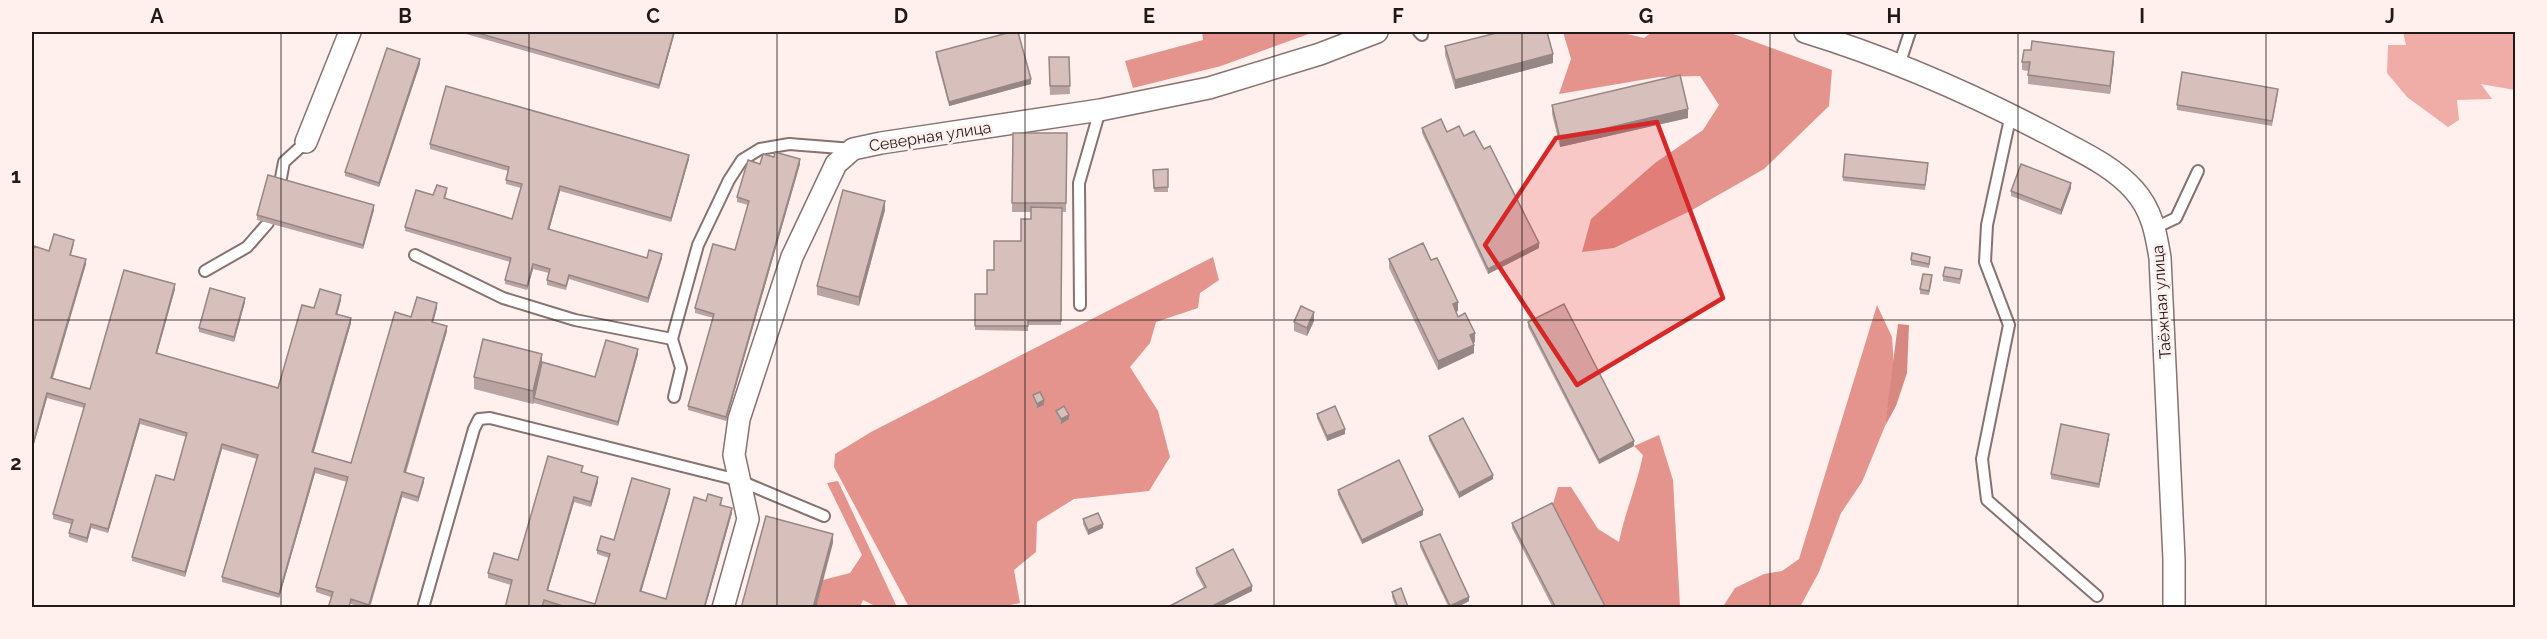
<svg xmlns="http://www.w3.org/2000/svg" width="2547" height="639" font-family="Raleway,sans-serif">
	<rect width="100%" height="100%" fill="#fff0ee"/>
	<path fill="#f0aca6" d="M2403,32H2515V90L2481,84L2492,99L2457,100L2459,120L2448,127L2407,97L2387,73L2388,45H2406Z"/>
	<g fill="#e4948d">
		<path d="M1202,32H1314L1221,66L1133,88L1125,61L1203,40Z"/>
		<path d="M1563,32H1619L1644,38L1652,32H1728L1832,70L1829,106L1764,169L1692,210L1614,248L1582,252L1591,219L1655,163L1703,130L1719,105L1700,76L1659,77L1559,94L1571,59Z"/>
		<path d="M1213,257L1219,280L1200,293L1198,308L1156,322L1150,343L1130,367L1158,411L1170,457L1149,491L1074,499L1037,522L1036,552L1014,570L1020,603L994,608L909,607L834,467L835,454L871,432Z"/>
		<path d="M1877,305L1892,337L1894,367L1885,426L1862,482L1841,513L1819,572L1800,607L1722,608L1735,588L1764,574L1782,571L1799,559Z"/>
		<path d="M1659,435L1673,480L1680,607H1603L1552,507L1558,487H1571L1598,529L1619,542C1625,512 1637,485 1643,455L1634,446Z"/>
		<path d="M838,481L897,607H877L863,600L860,607H816L823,580L850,573L862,555L827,483Z"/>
	</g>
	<path fill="#d78881" d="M1898,324L1909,325L1907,373L1896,406L1885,426Z"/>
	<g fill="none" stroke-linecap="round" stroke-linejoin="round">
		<g stroke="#87726f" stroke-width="14">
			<g id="service">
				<path d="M1419,32L1422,35"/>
				<path d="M1899,65L1910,32"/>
				<path d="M2011,114L1987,225L1985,262L2009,325L1982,459L1987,500L2097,596"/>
				<path d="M280,183L284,162L306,142"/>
				<path d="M2155,228L2176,218L2198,171"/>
				<path d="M415,255L503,298L575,320L672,339"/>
				<path d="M205,271L247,247L268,223"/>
				<path d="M1080,305L1079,183L1100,110"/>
				<path d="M674,397L681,368L672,339L698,245L729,180L742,160L760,149L789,144L853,149"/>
				<path d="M423,608L474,429L479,419L490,418L738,480L824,516"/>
			</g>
		</g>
		<g stroke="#87726f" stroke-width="24">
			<g id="minor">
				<path d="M1805,32C1890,58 1972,94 2050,135C2079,151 2112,165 2134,190C2152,210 2156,233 2160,258L2174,559V608"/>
				<path d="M306,142L350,32"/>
				<path d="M723,608L748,519L734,455L739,419L792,257L836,164L853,149L881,143L1100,110L1209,88L1320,54L1377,32"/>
			</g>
		</g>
		<use href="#service" stroke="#fff" stroke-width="10"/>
		<use href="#minor" stroke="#fff" stroke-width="21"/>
	</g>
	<g fill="#b9a4a2">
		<path d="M459,32H675L659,89Z"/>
		<path d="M1445,46L1553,63L1455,89L1445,55Z"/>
		<path d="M936,52L1031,84L949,106L936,57Z"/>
		<path d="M1049,57H1069L1070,94L1050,95Z"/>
		<path d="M2114,61L2110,94L2028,84V71L2022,70V62Z"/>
		<path d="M420,64L379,187L345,176V172Z"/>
		<path d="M2278,93L2272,126L2177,110V105Z"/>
		<path d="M1552,105L1688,118L1560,147L1552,114Z"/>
		<path d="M1422,128L1464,136L1484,149L1539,248L1488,274L1422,133Z"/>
		<path d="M1013,133H1067L1066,212H1062L1061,325H1028V331L975,330V294H987L994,270L1021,241L1031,219V212H1012Z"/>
		<path d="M430,144L689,159L671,222L560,191L549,230L647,258H662L648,303L569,279L566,290L547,285V280L549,273L533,269L527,290L505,284V280L510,262L405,231V227L433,195L447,192L445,199L512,219L521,188L506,184V180L508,171L430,149Z"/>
		<path d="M760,164H800L726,421L688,410V406L713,318L695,313V308L735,250L748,205L737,202V197Z"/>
		<path d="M1928,168L1925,190L1843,181V177Z"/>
		<path d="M1168,169V192H1154L1153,170Z"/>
		<path d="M2071,188L2061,215L2011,196V191Z"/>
		<path d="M374,210L363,249L257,220V215Z"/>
		<path d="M885,210L859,306L817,295V286Z"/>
		<path d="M74,244L71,255L86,264L53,378L90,389L175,289L157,353L278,388L314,308L341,300L337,314L351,323L314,452L351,463L411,317L437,308L433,322L447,331L406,473L424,482L418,502L402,497L370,608H363L316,592V587L347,482L315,473L279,598L222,582V577L257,459L222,449L185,577L132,561V557L174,480L186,437L140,424L108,533L91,528L87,543L69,537V533L71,524L53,519V514L84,408L47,398L32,451L49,251Z"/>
		<path d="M1389,259L1458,311L1456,312L1458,317L1475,342L1473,343L1474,353L1438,370L1389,268Z"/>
		<path d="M1911,260L1930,261L1929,268L1911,265Z"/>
		<path d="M1962,274L1960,284L1943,281V276Z"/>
		<path d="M1932,280L1929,295L1920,294V289Z"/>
		<path d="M245,302L234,342L199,332V328Z"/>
		<path d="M1314,321L1307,336L1294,331V322Z"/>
		<path d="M1528,322L1634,446L1599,464L1528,327Z"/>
		<path d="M638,354L618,426L534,403L533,404L474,389V377L542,362L595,377Z"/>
		<path d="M1033,395L1044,405L1037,408L1033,400Z"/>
		<path d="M1056,411L1069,419L1061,424L1056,415Z"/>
		<path d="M1317,414L1345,434L1327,441L1317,418Z"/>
		<path d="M1429,436L1493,479L1459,498L1429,440Z"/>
		<path d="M2109,438L2099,488L2051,479V474Z"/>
		<path d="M583,471L582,473L598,482L591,507L574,502L548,590L595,604L609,558L597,554V550L614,540L670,493L641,592L666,599L706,501L722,503L721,505L732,513L705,608H553L544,605L543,608H505L511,585L488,578V573L518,560Z"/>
		<path d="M1338,490L1423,515L1362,544L1338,495Z"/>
		<path d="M1083,519L1103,528L1088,535L1083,524Z"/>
		<path d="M1512,523L1606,608H1553L1512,528Z"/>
		<path d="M1420,542L1469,601L1456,608H1449L1420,547Z"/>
		<path d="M1196,568L1252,591L1218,608H1166L1204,588L1196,573Z"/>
		<path d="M1392,592L1408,608H1396L1392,597Z"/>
	</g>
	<g fill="#968684">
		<path d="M674,32H675L659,89V85Z"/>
		<path d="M2114,52V61L2110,94V86Z"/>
		<path d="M1553,54V63L1455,89V80Z"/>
		<path d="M420,59V64L379,187V183Z"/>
		<path d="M1031,79V84L949,106V102Z"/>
		<path d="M1688,109V118L1560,147V139Z"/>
		<path d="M689,155V159L671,222V218Z"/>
		<path d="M800,159V164L726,421V417Z"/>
		<path d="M2071,183V188L2061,215V210Z"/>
		<path d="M560,186V191L548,234V229Z"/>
		<path d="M885,201V210L859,306V297Z"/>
		<path d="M374,205V210L363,249V245Z"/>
		<path d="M1539,243V248L1488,274V269Z"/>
		<path d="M662,254V258L648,303V298Z"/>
		<path d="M86,259V264L51,382V378Z"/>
		<path d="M533,264V269L527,290V286Z"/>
		<path d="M175,284V289L156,357V353Z"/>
		<path d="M341,295V300L336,319V314Z"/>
		<path d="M245,298V302L234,342V337Z"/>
		<path d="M1458,302V311L1453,313V304Z"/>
		<path d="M437,303V308L432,326V322Z"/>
		<path d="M1314,312V321L1307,336V328Z"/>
		<path d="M351,318V323L312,457V452Z"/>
		<path d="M447,326V331L404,477V472Z"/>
		<path d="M1475,333V342L1470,344V335Z"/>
		<path d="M1474,345V353L1438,370V361Z"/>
		<path d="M638,349V354L618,426V422Z"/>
		<path d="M542,354V367L534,398L533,404V391Z"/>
		<path d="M47,393V398L32,451V447Z"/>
		<path d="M1044,400V405L1037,408V404Z"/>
		<path d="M1069,415V419L1061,424V419Z"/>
		<path d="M140,419V424L108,533V529Z"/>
		<path d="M1345,429V434L1327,441V436Z"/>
		<path d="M2109,434V438L2099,488V484Z"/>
		<path d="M1634,441V446L1599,464V460Z"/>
		<path d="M222,444V449L185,577V572Z"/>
		<path d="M315,468V473L279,598V594Z"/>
		<path d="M1493,475V479L1459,498V493Z"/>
		<path d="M598,477V482L591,507V502Z"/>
		<path d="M424,478V482L418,502V497Z"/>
		<path d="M670,489V493L640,596V591Z"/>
		<path d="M402,492V497L369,608V605Z"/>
		<path d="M574,497V502L547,594V590Z"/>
		<path d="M732,508V513L705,608H704Z"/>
		<path d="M1423,510V515L1362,544V540Z"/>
		<path d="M91,524V528L87,543V538Z"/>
		<path d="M1103,524V528L1088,535V530Z"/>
		<path d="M833,534V543L816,608H813Z"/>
		<path d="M1252,586V591L1218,608H1212V606Z"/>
		<path d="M1469,597V601L1456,608H1450V606Z"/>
	</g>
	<g fill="#d7bfbc" stroke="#968684" stroke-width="1.5">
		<path d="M474,32H674L659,85Z"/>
		<path d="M1011,32H1018L1031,79L949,102L936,52Z"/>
		<path d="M1500,32H1547L1553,54L1455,80L1445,46Z"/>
		<path d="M2032,41L2114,52L2110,86L2028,75L2030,62H2022L2024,50H2031Z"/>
		<path d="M387,48L420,59L379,183L345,172Z"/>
		<path d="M1049,57H1069L1070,86H1050Z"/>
		<path d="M2182,72L2278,89L2272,121L2177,105Z"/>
		<path d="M1680,75L1688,109L1560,139L1552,105Z"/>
		<path d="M446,86L689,155L671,218L560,186L548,229L647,258L649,250L662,254L648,298L569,275L566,286L547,280L550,269L533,264L527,286L505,280L511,258L405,227L416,190L433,195L437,185L447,188L444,198L512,219L522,184L506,180L509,167L430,144Z"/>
		<path d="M1441,119L1447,132L1459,126L1464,136L1474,131L1484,149L1490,146L1539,243L1488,269L1422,128Z"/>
		<path d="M1013,133H1067L1066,203H1012Z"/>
		<path d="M775,152L800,159L726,417L688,406L714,314L695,308L713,244L735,250L749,201L737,197L748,160L760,164L763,154L774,157Z"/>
		<path d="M1845,154L1928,163L1925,185L1843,177Z"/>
		<path d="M2021,164L2071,183L2061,210L2011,191Z"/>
		<path d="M1168,169V187L1154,188L1153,170Z"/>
		<path d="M268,175L374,205L363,245L257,215Z"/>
		<path d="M843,190L885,201L859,297L817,286Z"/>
		<path d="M1031,207L1062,208L1061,321H1028V326H975V294H987V270H994V241H1021V219H1031Z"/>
		<path d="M54,234L74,240L70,255L86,259L51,378L90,389L124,270L175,284L156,353L278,388L302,305L314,308L320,289L341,295L336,314L351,318L312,452L351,463L395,312L411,317L417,297L437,303L432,322L447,326L404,472L424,478L418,497L402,492L369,605L351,599L349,608H328L333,592L316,587L348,477L315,468L279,594L222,577L258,455L222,444L185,572L132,557L156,475L174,480L187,433L140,419L108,529L91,524L87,538L69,533L73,520L53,514L85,404L47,393L32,447V254L34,246L49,251Z"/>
		<path d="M1423,243L1431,260L1437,258L1458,302L1453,304L1458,317L1465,313L1475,333L1470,335L1474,345L1438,361L1389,259Z"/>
		<path d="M1912,253L1930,257L1929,264L1911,260Z"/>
		<path d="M1945,267L1962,270L1960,279L1943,276Z"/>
		<path d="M1923,274L1932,275L1929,291L1920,289Z"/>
		<path d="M210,288L245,298L234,337L199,328Z"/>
		<path d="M1564,304L1634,441L1599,460L1528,322Z"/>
		<path d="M1301,306L1314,312L1307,328L1294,322Z"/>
		<path d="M483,339L542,354L533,391L474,377Z"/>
		<path d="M606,340L638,349L618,422L534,398L542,362L595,377Z"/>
		<path d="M1040,392L1044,400L1037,404L1033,395Z"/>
		<path d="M1064,406L1069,415L1061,419L1056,411Z"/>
		<path d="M1335,406L1345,429L1327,436L1317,414Z"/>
		<path d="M1463,418L1493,475L1459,493L1429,436Z"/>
		<path d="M2061,424L2109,434L2099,484L2051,474Z"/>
		<path d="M548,456L583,466L581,472L598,477L591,502L574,497L547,590L595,604L610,554L597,550L601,536L614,540L632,478L670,489L640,591L666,599L694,497L706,501L708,494L722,498L720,505L732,508L704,608H569L544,600L542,608H505L512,580L488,573L494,553L518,560Z"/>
		<path d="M1399,460L1423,510L1362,540L1338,490Z"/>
		<path d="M1552,503L1606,608H1556L1512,523Z"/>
		<path d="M1098,513L1103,524L1088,530L1083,519Z"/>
		<path d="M766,516L833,534L813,608H741Z"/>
		<path d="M1440,534L1469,597L1450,606L1420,542Z"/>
		<path d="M1233,549L1252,586L1212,606L1213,608H1166L1206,587L1196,568Z"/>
		<path d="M1401,588L1408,607L1406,608H1398L1392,592Z"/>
	</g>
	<path fill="#d62828" fill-opacity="0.2" stroke="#d62828" stroke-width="4.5" stroke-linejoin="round" d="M1657,122L1723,298L1577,385L1485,245L1556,138Z"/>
	<path fill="none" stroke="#211918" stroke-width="1.5" stroke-opacity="0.55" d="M281,32V608M529,32V608M777,32V608M1025,32V608M1274,32V608M1522,32V608M1770,32V608M2018,32V608M2266,32V608M32,320H2516"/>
	<g text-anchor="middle" stroke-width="5" stroke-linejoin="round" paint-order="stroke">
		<g font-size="16" fill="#211918" stroke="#fff0ee">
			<text transform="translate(930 136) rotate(-9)" y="6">Северная улица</text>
			<text transform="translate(2161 302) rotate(-94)" y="6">Таёжная улица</text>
		</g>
	</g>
	<rect width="2547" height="639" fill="none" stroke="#fff0ee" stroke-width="66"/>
	<rect x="33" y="33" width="2481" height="573" fill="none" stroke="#211918" stroke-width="2"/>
	<g font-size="20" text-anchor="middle" font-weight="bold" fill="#211918">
		<text x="157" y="23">A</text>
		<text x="405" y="23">B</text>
		<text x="653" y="23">C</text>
		<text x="901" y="23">D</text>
		<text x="1149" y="23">E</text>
		<text x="1398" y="23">F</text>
		<text x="1646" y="23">G</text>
		<text x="1894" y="23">H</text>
		<text x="2142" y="23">I</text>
		<text x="2390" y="23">J</text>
		<text x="16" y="183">1</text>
		<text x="16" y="470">2</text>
	</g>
</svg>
